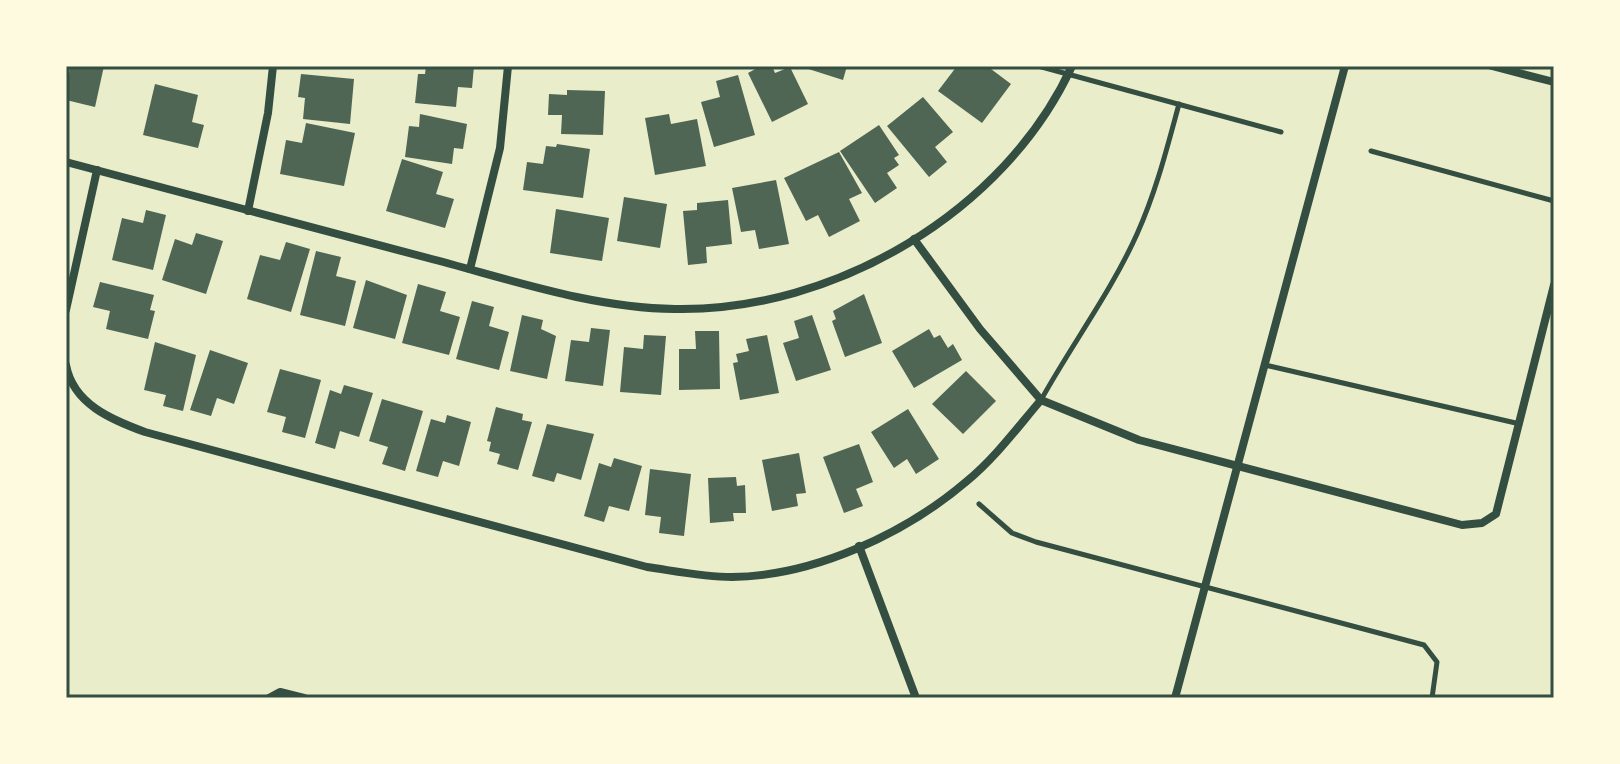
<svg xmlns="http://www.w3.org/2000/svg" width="1620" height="764" font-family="Poppins,sans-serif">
	<rect width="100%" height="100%" fill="#e9edc9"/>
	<g fill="#4f6655">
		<path d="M70,66H104L95,107L66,100Z"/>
		<path d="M426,66H474L472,88L458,87L456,107L415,103L418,74H425Z"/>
		<path d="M761,66H772L775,73L790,67L808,104L772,122L748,73Z"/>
		<path d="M799,66H847L843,80Z"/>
		<path d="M957,66H987L1011,84L982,123L938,91Z"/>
		<path d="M301,74L354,79L350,124L303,119L305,98L298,97Z"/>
		<path d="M738,75L755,135L714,147L701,102L720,97L716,81Z"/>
		<path d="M155,84L198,95L192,122L204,125L198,148L143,135Z"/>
		<path d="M567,90L605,91L603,135L561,134L562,115H548L549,94L567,95Z"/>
		<path d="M923,97L953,132L935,147L947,162L929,177L887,126Z"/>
		<path d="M420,114L467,124L463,149L454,148L452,164L405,157L409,126L419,127Z"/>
		<path d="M669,114L671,124L697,119L706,166L655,175L645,118Z"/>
		<path d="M306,123L355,133L344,186L280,174L286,140L302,143Z"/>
		<path d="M879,125L899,155L894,158L899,165L887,173L897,188L875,203L840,151Z"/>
		<path d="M557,144L590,149L583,198L523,190L527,162L543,164L546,146L556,147Z"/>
		<path d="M839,152L862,193L849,199L860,221L829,237L818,215L806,221L784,178Z"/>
		<path d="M402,159L443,172L436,194L454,199L445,228L386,211Z"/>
		<path d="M776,180L789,244L759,249L755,230L741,232L732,188Z"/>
		<path d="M624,197L667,204L660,248L617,241Z"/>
		<path d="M728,200L732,244L706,247L707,263L688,265L683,211L697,210V203Z"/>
		<path d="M556,209L609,218L602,261L550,253Z"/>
		<path d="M146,210L166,215L153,270L112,260L122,218L143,223Z"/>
		<path d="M196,233L223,241L206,294L162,280L175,239L192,245Z"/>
		<path d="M286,242L310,249L291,312L247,299L260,255L280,260Z"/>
		<path d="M316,251L341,257L336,276L356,281L345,326L300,315Z"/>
		<path d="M366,280L407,295L395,339L353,328Z"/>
		<path d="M100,282L154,295L150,310L155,311L148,339L106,329L110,311L93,307Z"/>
		<path d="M418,284L446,292L440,311L460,317L449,355L402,343Z"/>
		<path d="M864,294L882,343L845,357L832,321L836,319L833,311Z"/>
		<path d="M472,301L494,307L489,326L509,332L499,370L456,359Z"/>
		<path d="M522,315L543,320L541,329L556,336L547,379L510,371Z"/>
		<path d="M812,315L831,370L796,381L783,343L799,338L794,321Z"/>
		<path d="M591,328L610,330L603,386L565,381L571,340L589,342Z"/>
		<path d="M929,329L934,338L940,335L948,348L953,344L962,360L914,388L892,351Z"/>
		<path d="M695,331H719L720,389L679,390V349H696Z"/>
		<path d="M644,335L666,336L661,395L620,392L624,347L643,349Z"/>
		<path d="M767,335L779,393L740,400L733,363L738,362L736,354L749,351L746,339Z"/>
		<path d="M155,342L196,355L183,411L163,406L166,395L144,390Z"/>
		<path d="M210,350L248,363L234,404L217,398L211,416L190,410Z"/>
		<path d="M280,369L321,380L305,438L282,432L286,417L267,412Z"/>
		<path d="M966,371L996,401L963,434L932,404Z"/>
		<path d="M344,385L373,393L359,437L340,431L335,449L315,443L330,390L341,394Z"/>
		<path d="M382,399L423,411L405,471L382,464L388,447L369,441Z"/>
		<path d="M496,407L523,414L522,420L532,422L518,470L497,464L500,454L489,451L491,442L487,441Z"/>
		<path d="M908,409L939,459L916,474L907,459L894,468L871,432Z"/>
		<path d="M447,415L471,422L459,466L443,461L438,477L416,471L431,419L445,423Z"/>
		<path d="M547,424L594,434L581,480L557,473L554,482L532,476Z"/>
		<path d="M859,444L873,482L856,489L863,506L844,513L823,457Z"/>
		<path d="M799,453L806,493L796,494L798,506L772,511L762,460Z"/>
		<path d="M614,458L642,466L629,511L609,506L604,522L584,516L599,463L611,467Z"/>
		<path d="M650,469L691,474L684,536L659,533L661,517L645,515Z"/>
		<path d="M736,477L737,486L745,485L746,513H733L734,521L710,523L708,478Z"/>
	</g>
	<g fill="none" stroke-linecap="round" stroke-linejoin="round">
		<g stroke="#344e41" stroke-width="5">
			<path d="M1038,66L1281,132"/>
			<path d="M1371,151L1554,201"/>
			<path d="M1265,365L1520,424"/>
			<path d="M1041,400C1072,344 1111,292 1137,234C1156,192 1167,148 1179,104"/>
			<path d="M979,504L1012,533L1036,542L1424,645L1437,662L1432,698"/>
		</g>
		<g stroke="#344e41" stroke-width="8">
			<path d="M1492,66L1554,82"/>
			<path d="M66,162C187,194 307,226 428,258C509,279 591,308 675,309C834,312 1005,212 1072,66"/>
			<path d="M248,211L268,113L273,66"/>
			<path d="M914,239L980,329L1041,400L1139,440L1462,525L1482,523L1496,514L1554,285"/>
			<path d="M470,269L500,148L508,66"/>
			<path d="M66,310L97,170"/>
			<path d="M66,365C73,404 112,420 145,432L647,567C675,571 704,577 732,577C814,576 905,534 967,481C995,458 1017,428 1041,400"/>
			<path d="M859,546L916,698"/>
			<path d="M269,698L280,692L304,698"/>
			<path d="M1175,698L1345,66"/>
		</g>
	</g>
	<rect width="1620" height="764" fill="none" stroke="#fefae0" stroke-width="136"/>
	<rect x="68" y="68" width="1484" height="628" fill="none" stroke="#344e41" stroke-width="3"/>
</svg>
